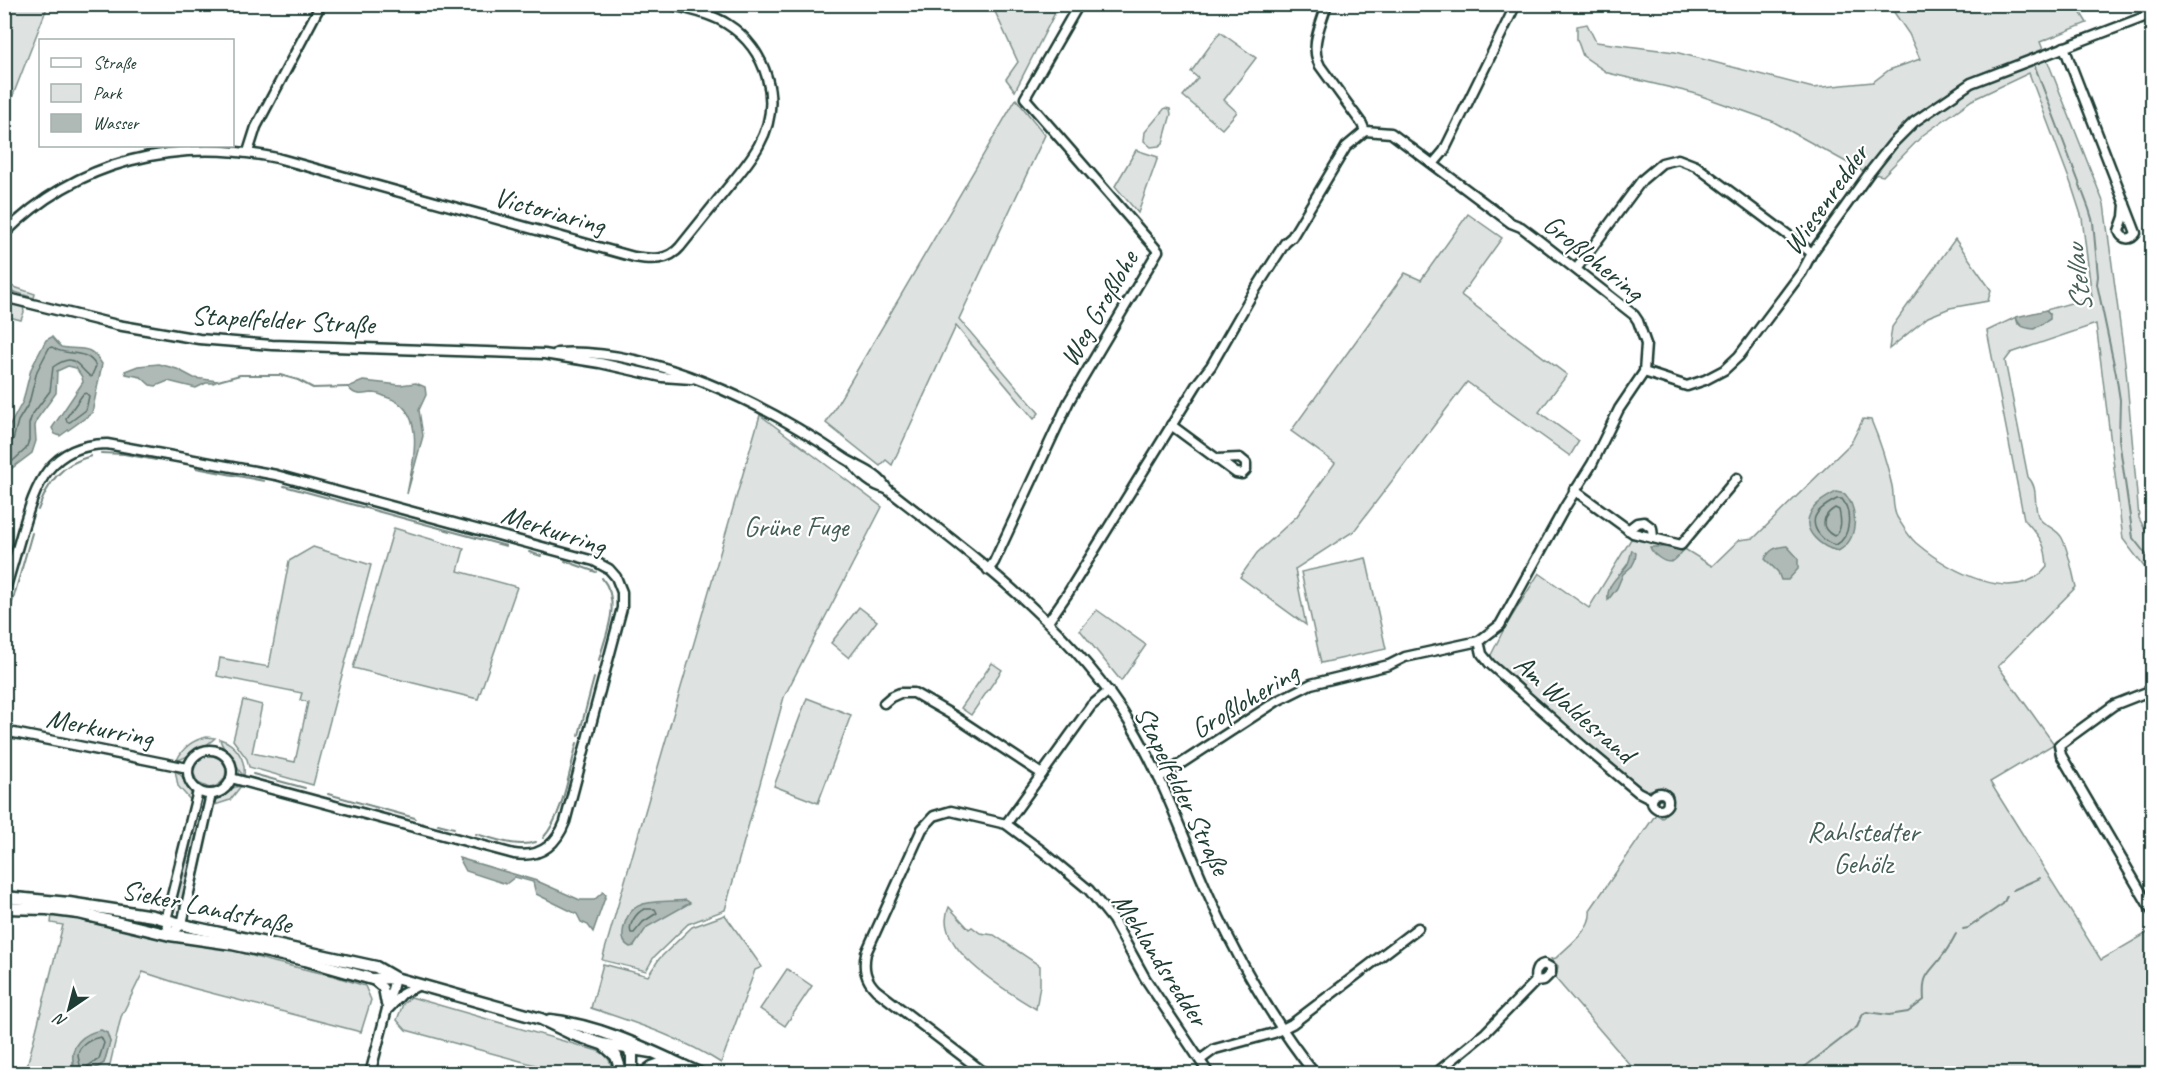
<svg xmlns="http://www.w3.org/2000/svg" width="2157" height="1078" font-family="Caveat,sans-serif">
	<rect width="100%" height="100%" fill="#fff"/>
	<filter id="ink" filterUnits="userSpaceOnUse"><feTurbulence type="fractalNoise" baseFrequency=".0167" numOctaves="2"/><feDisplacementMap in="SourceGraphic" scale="12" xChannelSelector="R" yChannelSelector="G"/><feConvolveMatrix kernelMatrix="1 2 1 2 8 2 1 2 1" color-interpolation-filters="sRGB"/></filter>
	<g filter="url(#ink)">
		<g fill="#dee3e2" stroke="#7e908b" stroke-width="1.5">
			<path d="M5,4L48,5L5,116L4,5Z"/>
			<path d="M992,5H1059L1015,91L1006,79L1018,62Z"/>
			<path d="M1889,5H2076L2087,23L2040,42L2104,204L2126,370L2139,518L2152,543V575L2148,572L2123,539L2096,324L2011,353L2005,361L2028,477C2039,488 2033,502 2038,516C2042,526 2056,527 2062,538C2069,552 2072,571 2076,587L1998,666L2054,744L1990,782L2101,960L2152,930V1073H1637L1556,979L1558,966L1551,959L1556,958C1568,946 1593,929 1590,910L1656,814L1662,818C1669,810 1675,805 1672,793L1662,787L1646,791L1641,788L1489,659L1504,629L1539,573L1589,608L1631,539L1683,548L1712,566L1739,540L1754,538L1851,443L1863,419L1871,420C1880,441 1887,463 1892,486C1894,495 1892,508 1897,517C1902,525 1909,537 1916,543C1947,569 2014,608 2047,567C2046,543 2040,537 2024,519L1987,331L2016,317L2018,324L2050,314L2046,310L2092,297L2082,218L2071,184L2029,73L1972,100L1923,135L1883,176L1864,172L1772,121L1693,93L1608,73L1583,56L1577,39V26L1587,24L1596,42L1675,52L1813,88L1873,82L1889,70L1920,59L1909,34Z"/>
			<path d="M1220,32L1256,58L1224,100L1237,112L1222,129L1183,96L1198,78L1191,72Z"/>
			<path d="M1016,99L1045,135L959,319L1039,413L1034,419L956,326L892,465L886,460L880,466L826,423Z"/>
			<path d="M1165,108L1170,109L1171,114L1163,143L1159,146L1151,147L1144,141L1145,132Z"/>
			<path d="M1136,150L1158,157L1138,213L1115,186Z"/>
			<path d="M1468,214L1502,238L1461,295L1567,375L1539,412L1579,441L1570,456L1467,382L1354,531L1295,569L1306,625L1240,577L1257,553L1297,516L1335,463L1291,431L1405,273L1421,280Z"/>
			<path d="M1955,239L1991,290L1988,301L1950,308L1928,317L1889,349L1892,327Z"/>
			<path d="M5,284L35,294L34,298L5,289Z"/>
			<path d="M5,301L23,306L24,312L21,320L5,316Z"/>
			<path d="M760,415L882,507L784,697L725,910L688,924L654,957L646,971L602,960Z"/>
			<path d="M394,528L464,549L458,571L517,587L478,699L353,668Z"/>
			<path d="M313,547L371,565L313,785L249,767L247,759L233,740L243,700L262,705L252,753L295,762L308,702L300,700L302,693L217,676L220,658L269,667L289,561Z"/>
			<path d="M1366,558L1386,649L1321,663L1301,572Z"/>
			<path d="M859,607L877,621L849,658L831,643Z"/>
			<path d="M1097,610L1146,645L1121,681L1080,630Z"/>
			<path d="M992,663L1002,670L971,715L961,708Z"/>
			<path d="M807,698L851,715L818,803L774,786Z"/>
			<path d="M207,737L215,738C209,744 185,759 177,760C183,747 192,740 207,737Z"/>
			<path d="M220,739C236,744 246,759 244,776C237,770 236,764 232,757C227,750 222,749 220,739Z"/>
			<path d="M208,755C231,757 232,785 209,788L198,783L193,772L198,761Z"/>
			<path d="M175,770C185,778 192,789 192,802L178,786Z"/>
			<path d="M241,786L230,800L212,806C218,795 229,787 241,786Z"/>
			<path d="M198,807L204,808L183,906L175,904Z"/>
			<path d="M949,907L969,929L972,927L980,933L994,935L1040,966V985L1036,1009C1008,992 930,947 949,907Z"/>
			<path d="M52,914L227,948L269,961L334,976L365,986L371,1000L361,1032L192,988L143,972L121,1017L108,1073L92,1074V1071L104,1063L110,1042L107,1033L73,1059V1066L67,1070L65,1073L25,1074L63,925L51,923Z"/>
			<path d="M725,915L762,967L755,970L721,1063C681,1037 635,1023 591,1008L603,964L648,976L659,959L692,927Z"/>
			<path d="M787,969L812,986L785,1026L760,1009Z"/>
			<path d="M411,997L598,1051C608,1055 612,1064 612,1073H565L406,1030L397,1020L403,1004Z"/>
		</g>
		<g fill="#afbab7" stroke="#758883" stroke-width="1.5">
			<path d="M2046,310L2050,314V319L2034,329C2024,328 2019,327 2016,317Z"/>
			<path d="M52,337L61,347C82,351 89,343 102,364L92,413L60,436L55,434L52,428L83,382L82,377L76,368L68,366L57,371L56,393L37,419L35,426L36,441L32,453L11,469L5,481V449L9,427L23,401L31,369L46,340Z"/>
			<path d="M159,364L177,369L194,378L218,381L213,383H206L196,388L168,381L156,386L150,385L141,377L126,374L125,371L138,366Z"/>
			<path d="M363,381L400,385L416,383L425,387L426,395L419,410L423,436L407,494C413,462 428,409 386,397C382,395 377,393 372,393C362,394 355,397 348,387Z"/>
			<path d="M1836,492L1845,494C1859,510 1858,541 1838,551C1823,548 1801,532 1810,514C1814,504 1827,497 1836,492Z"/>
			<path d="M1787,546L1798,558V569L1788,580H1781L1778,572L1765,559C1770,549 1776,547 1787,546Z"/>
			<path d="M1650,547H1669L1683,551C1681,553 1676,560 1673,561C1664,565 1652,553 1650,547Z"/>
			<path d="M1632,550L1636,553L1635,560L1632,566L1623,574L1617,588L1608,600C1606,584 1619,577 1627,565C1630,561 1630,556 1632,550Z"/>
			<path d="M459,858L537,881L580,900H594L603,892L606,895L593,932L588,925L581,922L577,914L536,894L533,882L515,877L506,884L466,871Z"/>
			<path d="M686,900L690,903L647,927L634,946L630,947C624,944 622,939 623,932C628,894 658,904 686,900Z"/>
			<path d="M101,1030L107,1033L110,1042L104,1063L93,1070L92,1073H65L74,1064C68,1046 84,1033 101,1030Z"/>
		</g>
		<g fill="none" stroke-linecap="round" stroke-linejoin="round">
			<g stroke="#596f68" stroke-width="1.5">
				<path d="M83,394L86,393L89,396L86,410L70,422H67L66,418Z"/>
				<path d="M4,445L9,444L13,440L18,421L29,403L37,371L49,348L52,347C66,358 86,347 96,366L91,377C76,366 76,351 53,367L50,391L32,415L29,424V440L26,449L4,469"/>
				<path d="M1837,499H1842C1852,512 1851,537 1836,545C1825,543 1811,530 1815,517C1818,509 1829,503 1837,499Z"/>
				<path d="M1835,508L1839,510C1841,519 1843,530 1834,536C1819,528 1822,516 1835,508Z"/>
				<path d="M644,909H655L657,913L643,922L634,933H631C628,925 636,913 644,909Z"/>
				<path d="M73,1074L80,1066C80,1062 78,1059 78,1055C78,1045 93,1038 101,1037L104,1043L99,1059L88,1066L86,1074"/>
			</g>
			<g stroke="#758883" stroke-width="2">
				<path d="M2034,64L2089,209L2093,222L2098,276L2097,284L2116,374L2120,400L2119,439L2133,538L2152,562"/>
				<path d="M218,381L240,375H280L298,380L313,388L348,387"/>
				<path d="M101,453L124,454L156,460"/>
				<path d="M196,468L264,481"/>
				<path d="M284,486L506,546"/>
				<path d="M38,510C48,482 61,464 91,456"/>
				<path d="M529,552L541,556"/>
				<path d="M565,561L596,572"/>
				<path d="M10,610L32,533"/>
				<path d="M599,660C606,633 622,602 602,578"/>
				<path d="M579,735L594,678"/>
				<path d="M253,774L305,788"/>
				<path d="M328,794L415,818"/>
				<path d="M438,824L454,828"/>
				<path d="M476,834C496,839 516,848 536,842"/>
				<path d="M543,838C563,816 569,772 577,743"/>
				<path d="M2013,890L2040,878"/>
				<path d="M1963,929L1968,928L2003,904L2007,896"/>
				<path d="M1802,1069L1857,1027L1863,1014L1867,1012L1889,1015L1908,1012L1924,1000C1922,972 1929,975 1943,955C1948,949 1952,941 1956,934"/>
			</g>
			<g stroke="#1f3d34" stroke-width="13">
				<g id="minor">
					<path d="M1327,4C1321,25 1309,46 1320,66L1362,124L1365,131"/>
					<path d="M2064,47L2136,233C2131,241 2122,240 2119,231L2124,217L2125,204"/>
					<path d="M248,152L256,127L321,4"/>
					<path d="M1433,164L1444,151L1516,4"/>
					<path d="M4,234C77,160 177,137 277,158L634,257C652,260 668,261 680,247C697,226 713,206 729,186C740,173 751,160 759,145C783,102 767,49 727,24C710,13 689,10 670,4"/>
					<path d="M1577,268L1642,180L1662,163L1678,159L1696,166L1812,253"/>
					<path d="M4,297L117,325L199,339L272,345L544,354L600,363L662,377L691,379"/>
					<path d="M557,353C653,347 767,405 844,458C861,469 877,472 887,489"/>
					<path d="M1644,372L1687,386L1705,380L1724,370L1739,356L1802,272L1812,253L1870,172L1893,143L1914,122L1971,83L2152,14"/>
					<path d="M1171,425L1236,473L1242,474L1246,470V463L1240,458L1217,459"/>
					<path d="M852,463C862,476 871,485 887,489C976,558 1072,628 1131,725C1161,774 1180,829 1203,882C1232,949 1269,1016 1315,1074"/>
					<path d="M1574,490L1633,533L1681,545L1737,478"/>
					<path d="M1628,530L1637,523L1644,522L1652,528L1653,538"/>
					<path d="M988,570L994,562L1069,401L1158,251L1025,98L1079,4"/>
					<path d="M4,594C10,573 16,552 22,532C36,484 49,445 107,444L276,475L594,561L609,569L616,577L622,592V608L565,822C556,845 540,858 514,854L231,778"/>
					<path d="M1048,622L1068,593L1197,384L1211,366L1250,298L1285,243L1292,237L1346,147L1365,131L1391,133L1511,223L1521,227L1537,239L1634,315L1638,321L1646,344L1644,372L1619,409L1592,464L1565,507L1500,625L1479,641L1405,657L1389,665L1311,684L1277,701L1159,778"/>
					<path d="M1479,641L1482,654L1490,664L1584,747L1638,792L1652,799"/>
					<path d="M2152,690L2114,705L2059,745L2061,755L2152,911"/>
					<path d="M884,703L891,697L900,693H914L954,716L1042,774"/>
					<path d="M4,731L188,768"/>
					<circle cx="210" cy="772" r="22"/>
					<path d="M198,791L166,920L170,935L182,924L211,794"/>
					<circle cx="1660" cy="801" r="8"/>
					<path d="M1006,824L1091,706L1109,691"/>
					<path d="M372,979L383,988L386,1004"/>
					<path d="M389,1008L402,994L419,985"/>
					<path d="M1200,1060L1215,1049L1274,1033L1292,1024L1418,928"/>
					<path d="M370,1074L395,978"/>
					<path d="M986,1074L876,990C865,979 863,968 866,953L922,829L934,816L951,811L1006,824L1042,851L1089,890L1113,920L1145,978L1209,1074"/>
					<path d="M1435,1074L1485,1033L1536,981L1544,980L1551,973V968L1544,964C1536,966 1534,974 1536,981"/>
				</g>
			</g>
			<g stroke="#1f3d34" stroke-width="15">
				<g id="major">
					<path d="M4,897L69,903L153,916L192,927L376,967L395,978L541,1019L572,1034L602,1044L651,1052"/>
					<path d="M4,908L47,909L78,913L170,935L232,944L305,960L372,979L394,978"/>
					<path d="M550,1020C603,1026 653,1052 701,1074"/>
					<path d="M605,1046L616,1056L620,1068"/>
					<path d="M626,1046L632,1055V1074"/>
					<path d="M643,1074L652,1067L671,1060"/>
				</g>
			</g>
			<use href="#minor" stroke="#fff" stroke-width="8"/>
			<use href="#major" stroke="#fff" stroke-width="10"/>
		</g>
	</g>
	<g text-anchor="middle" stroke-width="4.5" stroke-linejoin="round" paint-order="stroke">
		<g font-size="28" fill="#1f3d34" stroke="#fff">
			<text transform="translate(1825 199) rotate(-55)" y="10">Wiesenredder</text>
			<text transform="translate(550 210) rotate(15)" y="10">Victoriaring</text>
			<text transform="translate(1594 257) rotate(39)" y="10">Großlohering</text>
			<text transform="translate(1098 308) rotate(-60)" y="10">Weg Großlohe</text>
			<text transform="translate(283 319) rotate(3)" y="10">Stapelfelder Straße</text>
			<text transform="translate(554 529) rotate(18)" y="10">Merkurring</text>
			<text transform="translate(1244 700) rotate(-31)" y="10">Großlohering</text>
			<text transform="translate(1575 708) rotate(41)" y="10">Am Waldesrand</text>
			<text transform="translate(100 727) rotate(11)" y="10">Merkurring</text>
			<text transform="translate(1183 790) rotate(64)" y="10">Stapelfelder Straße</text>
			<text transform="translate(207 906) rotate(12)" y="10">Sieker Landstraße</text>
			<text transform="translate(1161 959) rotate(57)" y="10">Mehlandsredder</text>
		</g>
		<g font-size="28" fill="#455e57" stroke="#fff">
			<text x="796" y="536">Grüne Fuge</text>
			<text x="1863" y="841">Rahlstedter<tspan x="1863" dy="32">Gehölz</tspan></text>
		</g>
		<g font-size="30" font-style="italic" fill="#4a625b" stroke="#fff">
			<text transform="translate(2078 279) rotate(-97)" y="10">Stellau</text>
		</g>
	</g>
	<rect width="2157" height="1078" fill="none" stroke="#fff" stroke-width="24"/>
	<rect x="12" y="12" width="2133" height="1054" fill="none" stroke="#1f3d34" stroke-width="2" filter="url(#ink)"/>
	<rect x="39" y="39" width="195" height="108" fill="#ffffff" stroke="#a5b1ae" stroke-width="1.5"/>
	<rect x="51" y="58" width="30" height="9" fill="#ffffff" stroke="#a5b1ae" stroke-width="1.5"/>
	<text x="93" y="69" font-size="18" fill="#1f3d34">Straße</text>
	<rect x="51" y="84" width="30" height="18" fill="#dee3e2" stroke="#a5b1ae" stroke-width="1.5"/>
	<text x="93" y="99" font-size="18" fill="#1f3d34">Park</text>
	<rect x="51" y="114" width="30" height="18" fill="#afbab7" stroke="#a5b1ae" stroke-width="1.5"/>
	<text x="93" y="129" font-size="18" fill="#1f3d34">Wasser</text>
	<g transform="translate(69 1009) rotate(215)" stroke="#ffffff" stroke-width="4.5" paint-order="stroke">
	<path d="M0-4.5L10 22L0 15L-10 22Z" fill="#1f3d34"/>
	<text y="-9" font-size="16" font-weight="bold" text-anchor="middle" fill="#1f3d34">N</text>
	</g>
</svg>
